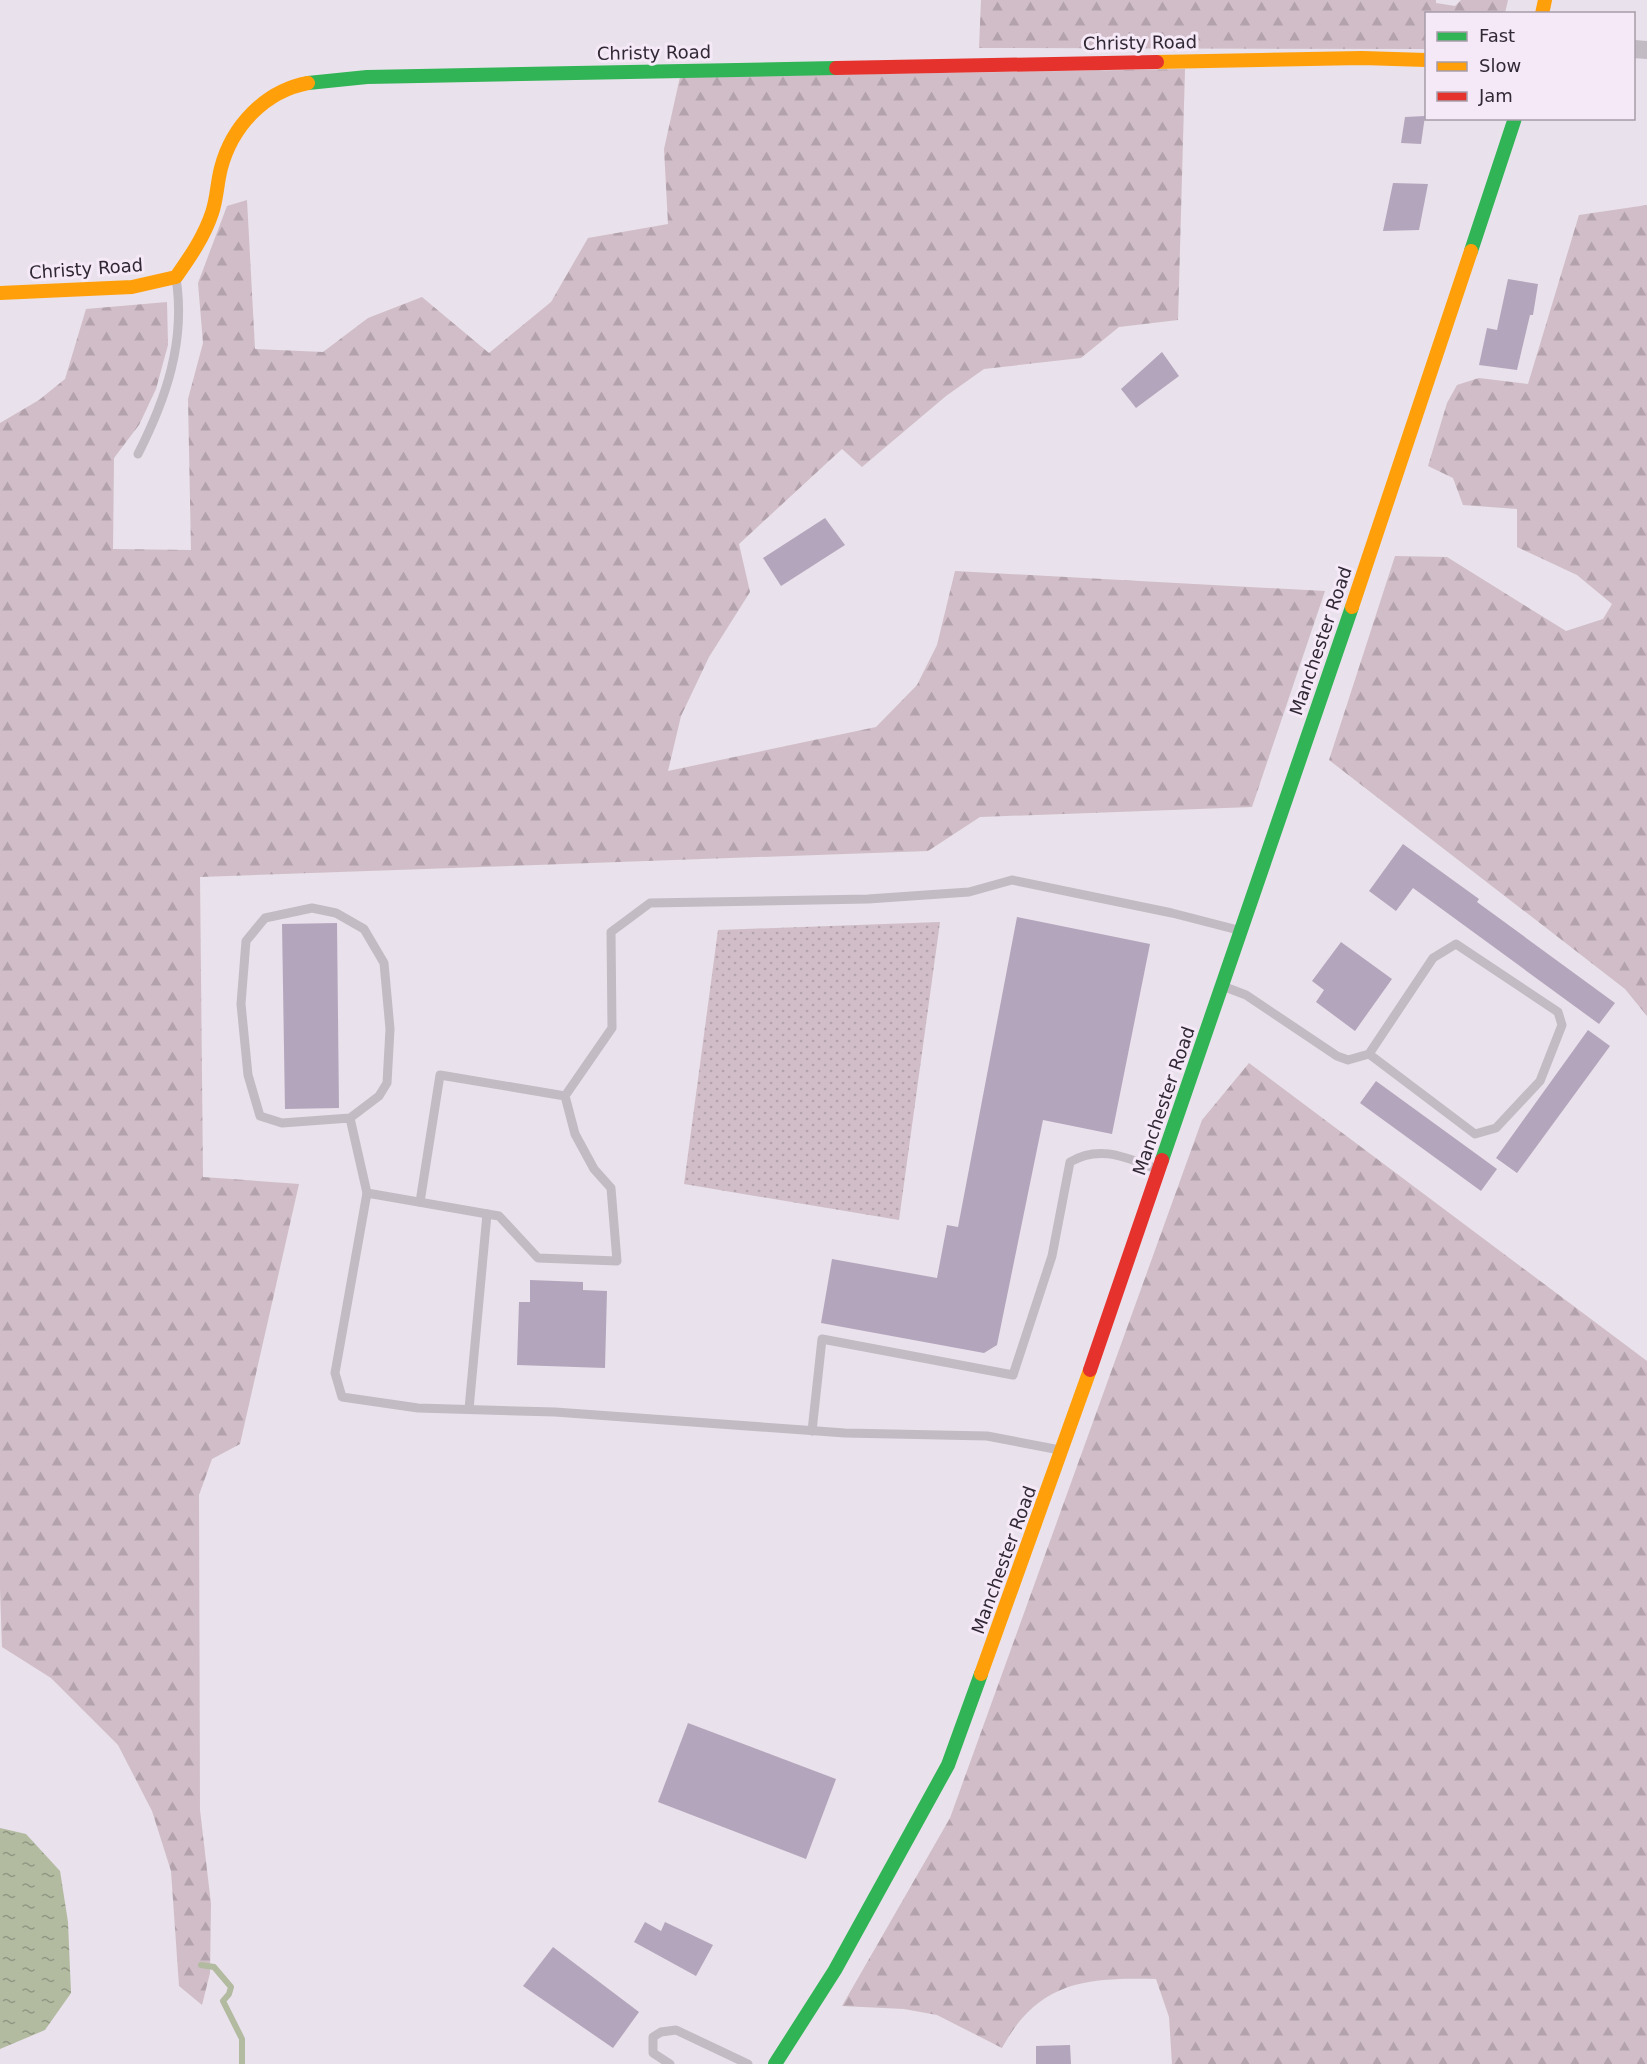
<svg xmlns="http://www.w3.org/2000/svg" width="1647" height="2064" font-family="'DejaVu Sans',sans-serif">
	<defs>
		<pattern id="grass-dots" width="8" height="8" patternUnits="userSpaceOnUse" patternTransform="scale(1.5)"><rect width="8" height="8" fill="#d0bdc7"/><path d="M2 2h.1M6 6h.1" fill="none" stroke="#b3a2ac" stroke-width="1.8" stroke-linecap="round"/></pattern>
		<pattern id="forest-firs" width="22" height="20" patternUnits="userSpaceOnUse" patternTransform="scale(1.5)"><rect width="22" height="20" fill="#d0bdc7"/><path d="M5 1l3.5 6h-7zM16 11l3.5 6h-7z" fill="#b3a2ac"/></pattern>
		<pattern id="water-ripples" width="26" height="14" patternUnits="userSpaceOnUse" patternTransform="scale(1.5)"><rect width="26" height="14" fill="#b2baa0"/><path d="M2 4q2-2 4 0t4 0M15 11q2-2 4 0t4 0" fill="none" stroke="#919783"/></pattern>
	</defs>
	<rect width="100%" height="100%" fill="#e9e1eb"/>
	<path fill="url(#grass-dots)" d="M940,922L899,1220L684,1184L718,930Z"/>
	<g fill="url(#forest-firs)">
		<path d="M981,0H1436V3L1455,6L1461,0H1508L1505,13L1426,14V49L979,48Z"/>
		<path d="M1185,69L1178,320L1119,327L1081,358L984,369L946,396L862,467L842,449L739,544L750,592L709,657L681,716L668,771L876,727L917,685L937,645L955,571L1325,591L1252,807L980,817L928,851L200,877L203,1177L299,1184L240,1444L212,1459L199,1495L200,1810L211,1904L210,1973L202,2005L179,1986L171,1871L152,1811L118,1745L51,1678L2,1647L0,1589V423L39,400L65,379L86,309L167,302L168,345L156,389L139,425L114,458L113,549L191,550L188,399L203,343L198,283L227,206L247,200L255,349L323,352L368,318L422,297L489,353L551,302L588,238L668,224L664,149L680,77Z"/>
		<path d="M1647,205V1016L1625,989L1329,760L1395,556L1447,557L1566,631L1603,619L1612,604L1577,575L1517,547V509L1463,505L1453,478L1428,466L1447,403L1457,385L1479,378L1528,384L1579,215Z"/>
		<path d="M1249,1063L1647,1361V2064H1172L1169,2017L1156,1979C1086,1977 1038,1981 1002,2048L937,2015L904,2009L842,2006L950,1818L1202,1120Z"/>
	</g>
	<path fill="url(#water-ripples)" d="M0,1828L26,1834L60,1871L68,1922L71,1993L45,2030L0,2049Z"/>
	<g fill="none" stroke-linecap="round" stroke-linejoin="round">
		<path stroke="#b2baa0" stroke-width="6" d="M201,1965L214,1967L231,1987L229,1994L223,2001L242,2039V2064"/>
	</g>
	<g fill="#b3a5bc">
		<path d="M1425,116L1421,144L1401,143L1405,117Z"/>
		<path d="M1393,183L1428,184L1419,230L1383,231Z"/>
		<path d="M1508,279L1538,284L1533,315H1530L1517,370L1479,365L1487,328L1497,330Z"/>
		<path d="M1162,352L1179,376L1136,408L1121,389Z"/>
		<path d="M825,518L845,545L781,586L763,558Z"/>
		<path d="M1403,844L1479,899L1477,902L1615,1003L1599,1024L1413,888L1396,911L1369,891Z"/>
		<path d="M1017,917L1150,944L1112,1134L1043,1120L997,1345L984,1353L821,1323L832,1259L937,1278L947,1225L958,1227Z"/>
		<path d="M337,923L339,1108L285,1109L282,924Z"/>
		<path d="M1341,942L1392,979L1355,1031L1316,1002L1324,990L1312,981Z"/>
		<path d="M1588,1030L1610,1046L1517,1173L1496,1158Z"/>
		<path d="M1376,1081L1497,1169L1481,1191L1360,1103Z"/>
		<path d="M530,1280L583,1282V1290L607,1291L605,1368L517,1365L519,1302H530Z"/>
		<path d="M688,1723L836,1779L806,1859L658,1802Z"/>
		<path d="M645,1922L661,1931L665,1922L713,1945L696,1976L634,1942Z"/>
		<path d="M553,1947L639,2012L613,2048L523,1986Z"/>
		<path d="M1070,2045L1071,2064H1036V2046Z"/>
	</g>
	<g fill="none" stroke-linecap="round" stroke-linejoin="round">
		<g stroke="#c2bbc4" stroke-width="9">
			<path d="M138,454C166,399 186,341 176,278"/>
			<path d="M1225,987L1246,995L1337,1056L1348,1060L1369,1054L1433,958L1456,944L1558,1012L1562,1025L1540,1081L1496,1128L1475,1134L1369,1054"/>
			<path d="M350,1118L282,1123L260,1116L248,1075L241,1004L246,941L265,918L312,908L336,913L364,929L384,963L390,1029L387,1083L379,1096L350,1118L367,1193"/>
			<path d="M420,1202L440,1075L565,1096"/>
			<path d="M469,1409L487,1214"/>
			<path d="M812,1431L822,1339L1013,1375L1052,1256L1070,1162C1100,1144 1127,1158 1157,1169"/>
			<path d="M1060,1450L987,1436L845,1433L555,1412L418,1408L342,1397L335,1373L367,1193L499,1216L538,1258L617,1261L611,1188L594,1169L575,1134L565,1096L612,1028L611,932L650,903L868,899L969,892L1012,880L1172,913L1238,930"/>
			<path d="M670,2064L653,2053V2037L661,2032L676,2030L748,2064"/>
		</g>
		<path stroke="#c2bbc4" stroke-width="18" d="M1634,49L1647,50"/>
		<g stroke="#30b455" stroke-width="14">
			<path d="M308,83L367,77L836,68"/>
			<path d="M1471,251L1515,118"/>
			<path d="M1162,1160L1352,607"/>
			<path d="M775,2064L835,1970L948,1765L981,1674"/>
		</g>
		<g stroke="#ff9f0a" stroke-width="14">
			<path d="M1542,14L1545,0"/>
			<path d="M1157,62L1362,58L1426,60"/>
			<path d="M0,293L132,287L176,277C190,257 204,237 212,213C217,199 217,183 221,168C232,126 265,91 308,83"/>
			<path d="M1352,607L1471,251"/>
			<path d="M981,1674L1090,1370"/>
		</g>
		<g stroke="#e5322d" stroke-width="14">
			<path d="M836,68L1157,62"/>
			<path d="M1090,1370L1162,1160"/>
		</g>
	</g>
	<g text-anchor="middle" stroke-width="6" stroke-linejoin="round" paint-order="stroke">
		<g font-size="18" fill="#302934" stroke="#f5e9f7">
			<text transform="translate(1140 43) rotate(-1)" y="6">Christy Road</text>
			<text transform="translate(654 53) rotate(-1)" y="6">Christy Road</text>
			<text transform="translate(86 269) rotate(-4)" y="6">Christy Road</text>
			<text transform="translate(1321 641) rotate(-71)" y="6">Manchester Road</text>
			<text transform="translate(1164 1101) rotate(-71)" y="6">Manchester Road</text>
			<text transform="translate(1004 1560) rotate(-70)" y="6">Manchester Road</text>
		</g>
	</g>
	<rect x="1425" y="12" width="210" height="108" fill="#f5e9f7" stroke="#a69ca9" stroke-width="1.5"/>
	<rect x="1437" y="32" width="30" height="9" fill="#30b455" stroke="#a69ca9" stroke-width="1.5"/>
	<text x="1479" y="42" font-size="18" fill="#302934">Fast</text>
	<rect x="1437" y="62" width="30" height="9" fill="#ff9f0a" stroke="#a69ca9" stroke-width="1.5"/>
	<text x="1479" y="72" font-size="18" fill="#302934">Slow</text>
	<rect x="1437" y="92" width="30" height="9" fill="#e5322d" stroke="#a69ca9" stroke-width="1.5"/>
	<text x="1479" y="102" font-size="18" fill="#302934">Jam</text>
</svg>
